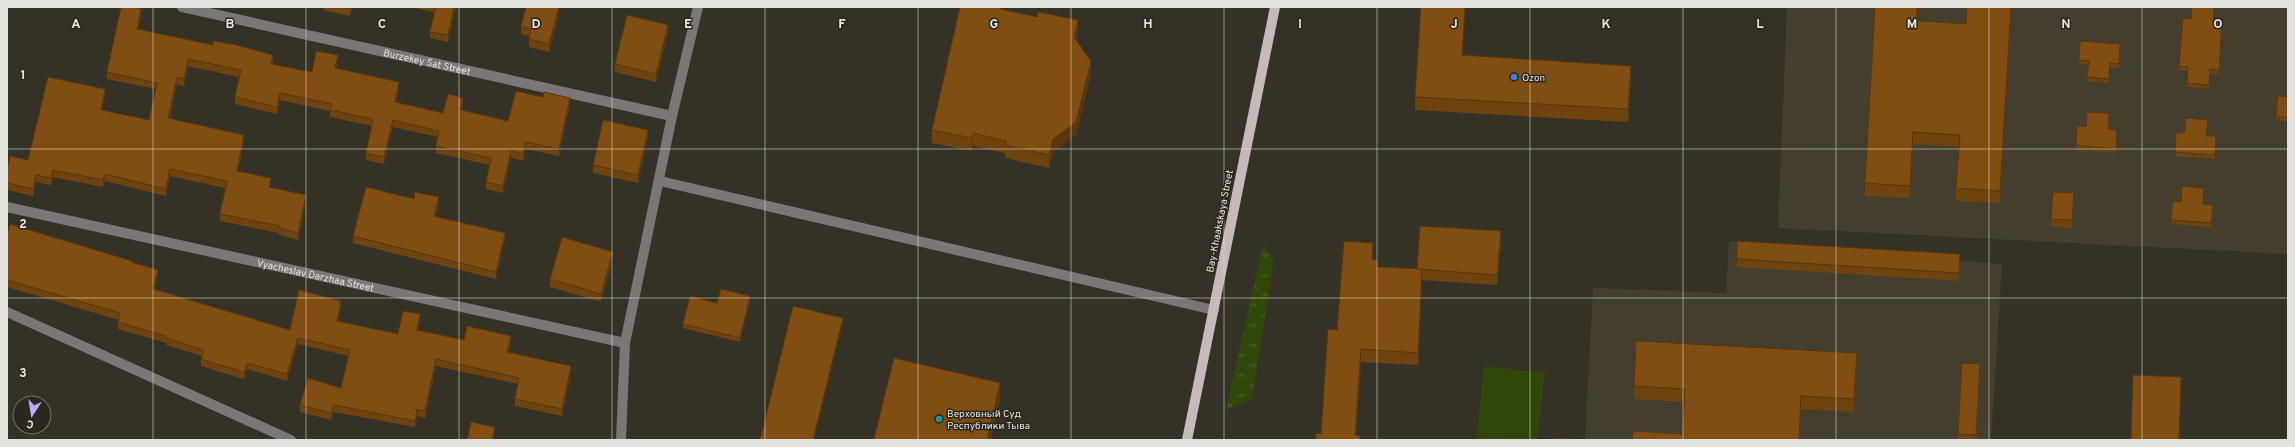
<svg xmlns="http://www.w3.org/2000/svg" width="2295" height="447" font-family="Overpass,sans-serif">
	<defs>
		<pattern id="grass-tufts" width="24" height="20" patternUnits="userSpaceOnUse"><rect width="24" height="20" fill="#2f4709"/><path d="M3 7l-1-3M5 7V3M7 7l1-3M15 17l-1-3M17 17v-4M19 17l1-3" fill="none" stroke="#4d612c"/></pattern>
	</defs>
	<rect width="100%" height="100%" fill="#343227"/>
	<g fill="#433e2e">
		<path d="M1787,7H2288V254L1778,228Z"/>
		<path d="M1729,241L2002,264L1991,440H1585L1593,288L1726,293Z"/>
	</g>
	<path fill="url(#grass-tufts)" d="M1263,244L1274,260L1252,398L1226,410Z"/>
	<path fill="#2f4709" d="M1484,366L1545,373L1537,440H1476Z"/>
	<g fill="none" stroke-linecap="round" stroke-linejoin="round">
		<g stroke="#7c7677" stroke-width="10">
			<path id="s1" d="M182,7L672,116"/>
			<path d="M660,181L1214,310"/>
			<path id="s2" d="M7,207L625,343"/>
			<path d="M7,312L291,440"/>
			<path d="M621,440L625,343L672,116L698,7"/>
		</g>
		<path stroke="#c6b9bb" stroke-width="10" d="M1187,440L1275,7"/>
	</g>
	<g fill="#6e4310">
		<path d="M324,7H352L350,16L324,10Z"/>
		<path d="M410,7H456L448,42L430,38V32L434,12Z"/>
		<path d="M1001,7V9L1078,33L1076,40L1091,74L1076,135L1053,152L1049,168L1005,158V153L973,146L972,151L932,143V130Z"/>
		<path d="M1421,7H1465L1462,55L1631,79L1628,122L1415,110V97Z"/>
		<path d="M1918,7L1917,21L1966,24L2012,7L2000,203L1956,201V188L1959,147L1913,144L1910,198L1865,196V183Z"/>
		<path d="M559,15L549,52L529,47V36L521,34V26Z"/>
		<path d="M141,16L138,29L273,62V64L312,72L338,62L337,68L399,89L396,103L443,113L463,105L462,111L508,121L570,105L559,156L526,149L523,161L511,158L503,193L486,189V182L490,165L436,153V146L438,137L393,127L384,164L366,160V153L372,126L330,117V111L280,100L277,114L235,104V97L239,77L188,66L184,86L177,84L170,118L244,142L238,171L271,185L270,188L306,202L298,240L279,235V233L220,221V214L225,188L170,176L166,196L105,181L103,187L53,177L51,185L36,182L33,196L7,190V170L28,160L105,96L102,110L149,120L156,89L107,79V72Z"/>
		<path d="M2213,21L2222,26L2219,74L2210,73L2209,89L2187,87L2188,71L2179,70V66Z"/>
		<path d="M668,32L656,82L615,72V64Z"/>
		<path d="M2120,44L2119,68L2110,67L2109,83L2087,81L2088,65L2079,64V60Z"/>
		<path d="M2288,97V122L2276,120V116Z"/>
		<path d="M2109,117L2108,129L2117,134L2116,153L2076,150V145L2086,127Z"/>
		<path d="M2207,136H2216L2215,159L2175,156V152Z"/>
		<path d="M648,137L638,183L593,173V165Z"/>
		<path d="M2204,192L2203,204L2213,209L2211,227L2171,224V220L2181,202Z"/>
		<path d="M414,199L439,204L436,216L505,239L496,279L353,243V236Z"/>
		<path d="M2074,201L2072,228L2051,226V219Z"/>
		<path d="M7,236L132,262L158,277L155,289L290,330L341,308L338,322L398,334L420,321L418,330L464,340L511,343L509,353L571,373L562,416L515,406V399L518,384L436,366L425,418L417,416L415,427L334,412L331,420L300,412V405L341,388L348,356L298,344L287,381L247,369L244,379L201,366V359L202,356L166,345V343L118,329V322L119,320L7,287Z"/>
		<path d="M1501,242L1497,285L1422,280L1418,365L1361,362L1356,435L1321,434L1337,330L1373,256V259L1377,267L1417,269Z"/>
		<path d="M1737,259L1960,261L1959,281L1737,267Z"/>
		<path d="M613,260L601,302L550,287V279Z"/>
		<path d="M750,300L740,342L683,328V324L717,303Z"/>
		<path d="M1857,366L1854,412L1801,409L1799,440H1632L1682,434L1684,402L1634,399V386Z"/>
		<path d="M1980,372L1977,440H1958V434Z"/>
	</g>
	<g fill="#5a370d">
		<path d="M351,7H352L350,16V9Z"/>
		<path d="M454,7H456L448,42V35Z"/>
		<path d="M559,7V15L549,52V44Z"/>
		<path d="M1465,7L1462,68V55Z"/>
		<path d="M1917,7H1918L1917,33Z"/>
		<path d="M2011,7H2012L2000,203V191Z"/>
		<path d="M141,9V16L137,36V29Z"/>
		<path d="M1078,20V33L1074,50V37Z"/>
		<path d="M668,25V32L656,82V74Z"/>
		<path d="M273,55V62L271,71V64Z"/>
		<path d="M338,55V62L335,75V68Z"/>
		<path d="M188,59V66L184,86V79Z"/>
		<path d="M1091,61V74L1076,135L1053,152L1049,168V155L1053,139Z"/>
		<path d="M1631,66V79L1628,122V109Z"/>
		<path d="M177,77V84L168,125V118Z"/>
		<path d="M399,82V89L395,109V102Z"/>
		<path d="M105,89V96L101,117V110Z"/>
		<path d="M280,93V100L277,114V107Z"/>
		<path d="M463,98V105L461,117V110Z"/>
		<path d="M570,98V105L559,156V149Z"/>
		<path d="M393,120V127L384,164V157Z"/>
		<path d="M648,130V137L638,183V175Z"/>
		<path d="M1913,132V144L1910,198V186Z"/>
		<path d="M973,133V146L972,151V138Z"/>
		<path d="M244,135V142L237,178V171Z"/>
		<path d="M526,142V149L523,161V154Z"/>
		<path d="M511,151V158L503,193V186Z"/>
		<path d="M170,169V176L166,196V189Z"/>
		<path d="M53,170V177L51,185V178Z"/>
		<path d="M105,174V181L103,187V180Z"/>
		<path d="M36,175V182L33,196V189Z"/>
		<path d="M271,178V185L269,194V187Z"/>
		<path d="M2074,193V201L2072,228V220Z"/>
		<path d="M306,195V202L298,240V233Z"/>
		<path d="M439,197V204L434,223V216Z"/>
		<path d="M1501,231V242L1497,285V275Z"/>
		<path d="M505,233V239L496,279V272Z"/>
		<path d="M613,252V260L601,302V294Z"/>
		<path d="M1422,269V282L1418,365V353Z"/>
		<path d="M158,270V277L153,296V289Z"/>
		<path d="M750,296V300L740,342V338Z"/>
		<path d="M341,301V308L337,328V321Z"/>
		<path d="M420,314V321L417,337V330Z"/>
		<path d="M843,318V322L814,440H813Z"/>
		<path d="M511,336V343L507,359V352Z"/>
		<path d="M298,338V344L287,381V374Z"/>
		<path d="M1361,349V362L1356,440L1355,435Z"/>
		<path d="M1857,353V366L1854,412V399Z"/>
		<path d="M436,359V366L425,418V411Z"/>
		<path d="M247,363V369L244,379V372Z"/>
		<path d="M1980,364V372L1976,440V435Z"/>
		<path d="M571,366V373L562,416V409Z"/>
		<path d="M1000,383V399L991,440H987Z"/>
		<path d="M1801,396V409L1799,440Z"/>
		<path d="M334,405V412L331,420V413Z"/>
		<path d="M417,409V416L415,427V421Z"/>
		<path d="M495,427V433L493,440H492Z"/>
	</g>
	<g fill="#804e13" stroke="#5a370d">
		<path d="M121,7H131L141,9L137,29L213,45L214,41L236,45L273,55L271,64L312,72L316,51L338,55L335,68L399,82L395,102L443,113L448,94L463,98L461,110L508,121L516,91L543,97L544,92L570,98L559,149L526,142L523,154L511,151L503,186L486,182L491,158L436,146L439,131L393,120L384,157L366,153L373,119L330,110L332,104L280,93L277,107L235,97L241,70L188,59L184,79L177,77L168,118L244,135L237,171L271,178L269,187L306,195L298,233L279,228L280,226L220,214L227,181L170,169L166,189L105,174L103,180L53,170L51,178L36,175L33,189L7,183V170L10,156L28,160L48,77L105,89L101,110L149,120L157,83L107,72Z"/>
		<path d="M342,7H351L350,9Z"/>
		<path d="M436,7H454L448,35L430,32Z"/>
		<path d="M526,7H559L549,44L529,39L531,29L521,26Z"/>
		<path d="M960,7H1000V9L1037,17L1038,12L1078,20L1074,37L1091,61L1076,122L1053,139L1049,155L1005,145L1006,141L973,133L972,138L932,130Z"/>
		<path d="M1421,7H1465L1462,55L1631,66L1628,109L1415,97Z"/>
		<path d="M1875,7H1917V21L1966,24L1967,7H2011L2000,191L1956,188L1960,135L1913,132L1910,186L1865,183Z"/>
		<path d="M2192,7H2214L2213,21H2222L2219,70L2210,69L2209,85L2187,83L2188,67L2179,66L2183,18L2191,19Z"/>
		<path d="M627,15L668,25L656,74L615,64Z"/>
		<path d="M2080,41L2120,44L2119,64L2110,63L2109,79L2087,77L2089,61L2079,60Z"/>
		<path d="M2278,96L2288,97V118L2276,116Z"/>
		<path d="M2087,112L2109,113L2108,129L2117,130L2116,149L2076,145L2077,126L2086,127Z"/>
		<path d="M2186,118L2208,120L2206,136H2216L2215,155L2175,152L2176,133H2184Z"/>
		<path d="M603,120L648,130L638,175L593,165Z"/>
		<path d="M2182,186L2204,188L2203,204L2213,205L2211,223L2171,220L2173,201L2181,202Z"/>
		<path d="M366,187L414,199L415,192L439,197L434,216L505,233L496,272L353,236Z"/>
		<path d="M2053,192L2074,193L2072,220L2051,219Z"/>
		<path d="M10,224L132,261L131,262L158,270L153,289L290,330L299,290L341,301L337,321L398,334L403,311L420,314L417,330L464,340L467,326L511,336L507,352L571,366L562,409L515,399L519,378L436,359L425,411L417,409L415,421L334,405L331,413L300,405L308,378L341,388L350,350L298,338L287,374L247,363L244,372L201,359L204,350L166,338V336L118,322L120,313L7,280V236Z"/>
		<path d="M1420,226L1501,231L1497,275L1417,269Z"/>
		<path d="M562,237L613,252L601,294L550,279Z"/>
		<path d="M1344,241L1373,243L1372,259L1377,260V267L1422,269L1418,353L1361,349L1355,435L1360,436V440H1316V433L1321,434L1328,329L1337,330Z"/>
		<path d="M1737,241L1960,254L1959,273L1737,259Z"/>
		<path d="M721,289L750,296L740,338L683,324L690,296L717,303Z"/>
		<path d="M793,306L843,318L813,440H760Z"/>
		<path d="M1636,341L1857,353L1854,399L1801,396L1799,440H1632L1633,431L1682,434L1685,389L1634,386Z"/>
		<path d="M894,358L1000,383L987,440H878L874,439Z"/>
		<path d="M1962,363L1980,364L1976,435L1958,434Z"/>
		<path d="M2133,375L2181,377L2179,440H2131Z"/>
		<path d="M471,422L495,427L492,440H467Z"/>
		<path d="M1554,438L1583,440H1554Z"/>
	</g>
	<path fill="none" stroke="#e4e2dc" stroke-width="1" stroke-opacity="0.55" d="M153,7V440M306,7V440M459,7V440M612,7V440M765,7V440M918,7V440M1071,7V440M1224,7V440M1377,7V440M1530,7V440M1683,7V440M1836,7V440M1989,7V440M2142,7V440M7,149H2288M7,298H2288"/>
	<circle fill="#3f7fe0" stroke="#2a281e" stroke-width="1.5" cx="1514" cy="77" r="4"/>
	<circle fill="#0f9aa8" stroke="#2a281e" stroke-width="1.5" cx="939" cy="419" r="4"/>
	<g text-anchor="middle" stroke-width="3" stroke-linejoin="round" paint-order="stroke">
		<g font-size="10" fill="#e4e2dc" stroke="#2a281e">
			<text dy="4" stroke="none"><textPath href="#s1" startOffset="251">Burzekey Sat Street</textPath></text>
			<text transform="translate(1219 221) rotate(-79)" y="4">Bay-Khaakskaya Street</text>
			<text dy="4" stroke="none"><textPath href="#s2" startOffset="316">Vyacheslav Darzhaa Street</textPath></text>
		</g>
		<g font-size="10" fill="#e4e2dc" stroke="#2a281e" text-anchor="start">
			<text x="1522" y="81">Ozon</text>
			<text x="947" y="417">Верховный Суд<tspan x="947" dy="12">Республики Тыва</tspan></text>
		</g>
	</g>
	<g font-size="13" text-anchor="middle" font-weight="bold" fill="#e4e2dc" stroke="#2a281e" stroke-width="3" stroke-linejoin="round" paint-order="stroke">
		<text x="76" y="28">A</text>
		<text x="230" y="28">B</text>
		<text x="382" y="28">C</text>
		<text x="536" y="28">D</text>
		<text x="688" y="28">E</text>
		<text x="842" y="28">F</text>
		<text x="994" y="28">G</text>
		<text x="1148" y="28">H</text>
		<text x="1300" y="28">I</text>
		<text x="1454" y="28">J</text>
		<text x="1606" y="28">K</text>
		<text x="1760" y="28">L</text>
		<text x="1912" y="28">M</text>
		<text x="2066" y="28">N</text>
		<text x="2218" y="28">O</text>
		<text x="23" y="79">1</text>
		<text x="23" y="228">2</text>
		<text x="23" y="377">3</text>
	</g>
	<rect width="2295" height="447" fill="none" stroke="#e4e2dc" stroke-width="16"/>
	<g transform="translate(32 415) rotate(192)"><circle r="19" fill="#2a281e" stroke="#74726a"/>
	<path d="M0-3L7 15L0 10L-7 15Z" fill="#b9abf7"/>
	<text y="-6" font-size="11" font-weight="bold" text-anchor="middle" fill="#e4e2dc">С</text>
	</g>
</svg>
